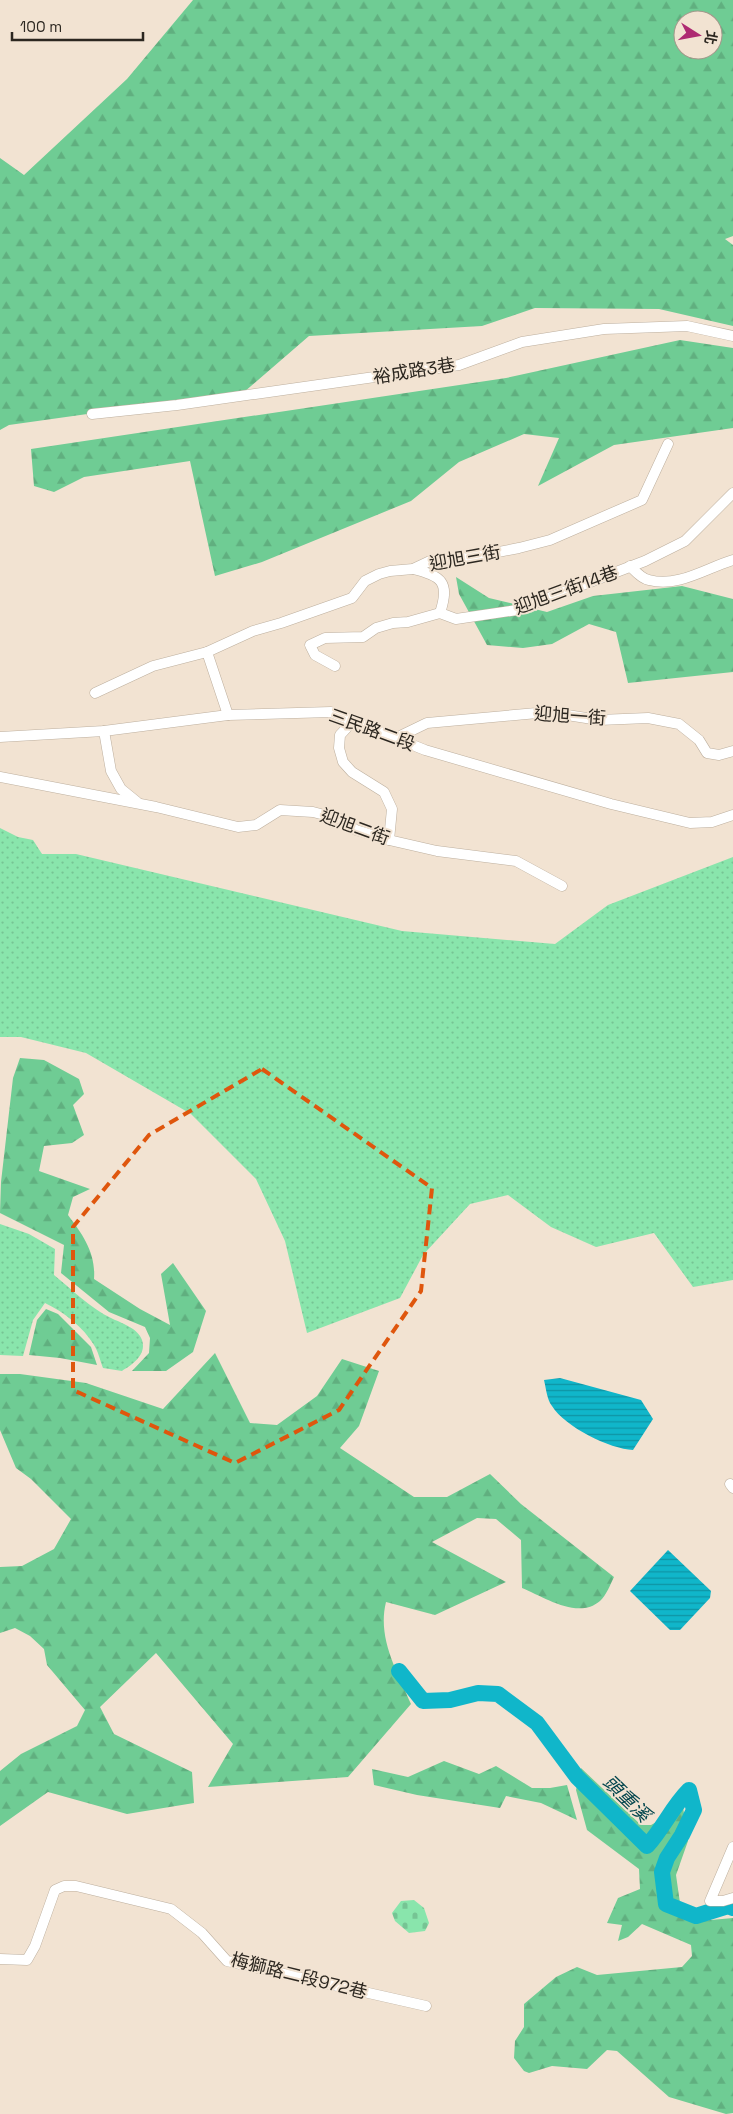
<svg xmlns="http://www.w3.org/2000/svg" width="733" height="2114" font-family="'Space Grotesk','Noto Sans TC',sans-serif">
	<defs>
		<pattern id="grass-dots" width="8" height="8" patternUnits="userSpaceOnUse" patternTransform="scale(1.25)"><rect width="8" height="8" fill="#89e5ac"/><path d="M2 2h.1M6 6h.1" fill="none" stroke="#76c494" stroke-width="1.8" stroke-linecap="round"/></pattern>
		<pattern id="forest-firs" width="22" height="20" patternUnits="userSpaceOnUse" patternTransform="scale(1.25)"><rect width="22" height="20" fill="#6fcc94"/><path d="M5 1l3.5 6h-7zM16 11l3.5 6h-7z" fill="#60af7f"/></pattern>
		<pattern id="cemetery-stones" width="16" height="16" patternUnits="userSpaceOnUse" patternTransform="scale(1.25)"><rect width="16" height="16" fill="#89e5ac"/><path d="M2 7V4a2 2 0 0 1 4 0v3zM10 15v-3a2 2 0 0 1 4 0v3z" fill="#76c494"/></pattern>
		<pattern id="water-rules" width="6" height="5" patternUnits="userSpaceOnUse" patternTransform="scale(1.25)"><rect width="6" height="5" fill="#10b6ca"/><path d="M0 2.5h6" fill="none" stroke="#0f94a4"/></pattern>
	</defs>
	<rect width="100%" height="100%" fill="#f2e3d2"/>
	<g fill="url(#grass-dots)">
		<path d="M0,828L18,837L33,840L42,854H76L402,931L555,944L608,905L733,857V1280L693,1287L654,1233L596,1247L551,1227L508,1195L470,1204L423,1255L400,1298L307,1333L285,1241L256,1179L191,1114L86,1053L21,1037H0Z"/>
		<path d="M0,1224L29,1234L55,1249L54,1275C71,1289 92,1309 111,1318C121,1323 138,1328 142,1340C147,1355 132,1365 122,1371L103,1368C100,1360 98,1351 94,1345C83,1327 64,1312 45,1303L33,1320L23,1356L0,1355Z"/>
	</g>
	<g fill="url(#forest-firs)" fill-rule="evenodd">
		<path d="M193,0H733V236L725,239L733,245V326L659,309L535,308L482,326L309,336L244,392L9,425L0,430V158L24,175L127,79ZM683,20H713V50H683Z"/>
		<path d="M680,340L733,348V428L614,445L538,486L559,438L524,434L459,462L411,501L262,562L215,576L190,461L84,477L54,492L34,486L31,449L506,378Z"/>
		<path d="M456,577L489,598L547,612L593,596L682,586L733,599V672L628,683L616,632L589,624L552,644L523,648L487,645L459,594Z"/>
		<path d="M20,1058L44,1060L79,1079L84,1094L73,1105L84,1135L72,1143L44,1146L39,1171L90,1189L73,1197L68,1215C83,1235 96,1253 94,1279L140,1309L170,1325L161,1274L173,1263L206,1311L193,1352L166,1371H132L149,1353L150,1338L145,1327L109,1312L61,1273L64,1245L0,1213L1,1182L13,1078Z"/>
		<path d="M46,1309L58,1314L91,1347L97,1365L60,1358L29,1355L37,1320Z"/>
		<path d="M215,1353L250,1423L277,1425L317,1396L342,1359L379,1371L359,1426L340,1448L414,1497H447L490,1474L521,1504L614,1577C611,1583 606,1596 600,1601C578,1620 544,1597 522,1588L521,1540L496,1519L477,1518L432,1542L506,1582L435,1615L386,1602C377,1638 397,1671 411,1704L348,1777L208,1787L233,1744L156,1653L100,1707L114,1734L192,1772L194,1803L127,1814L48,1792L0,1826V1771L21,1754L77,1726L85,1710L47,1665L44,1649L30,1636L15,1628L0,1633V1567L22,1566L54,1549L71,1519L31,1479L16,1468L0,1430V1374H20L86,1383L163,1409Z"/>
		<path d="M444,1761L479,1774L496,1766L532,1788H550L567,1785L577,1820L541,1803L506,1796L500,1808L417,1795L374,1785L372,1769L408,1777Z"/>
		<path d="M581,1768L641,1825H651L683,1807L688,1841L676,1875L682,1917L700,1921L733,1918V2113L726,2114L669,2097L617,2051L607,2050L587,2069L552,2066L529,2073L524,2071L514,2058L515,2041L524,2027V2004L556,1977L577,1967L597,1975L682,1967L692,1956L691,1945L642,1924L628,1937L618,1941L622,1925L607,1923L618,1898L640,1889L639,1869L587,1830L576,1790Z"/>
	</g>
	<path fill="url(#cemetery-stones)" d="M414,1900L424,1908L429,1923L425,1931L409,1933L395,1921L392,1913L401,1901Z"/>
	<g fill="url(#water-rules)">
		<path d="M560,1378L641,1400L653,1419L633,1450C610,1449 565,1427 552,1406C547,1400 546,1388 544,1380Z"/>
		<path d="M668,1550L711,1591L710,1598L680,1630H670L630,1591Z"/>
	</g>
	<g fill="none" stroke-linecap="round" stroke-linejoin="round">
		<path stroke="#10b6ca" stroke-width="16" d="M399,1671L423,1701L450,1700L478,1693L498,1694L537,1723L577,1777L647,1846C664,1827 672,1807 689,1790L694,1810L682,1835L667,1858L662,1872L666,1904L696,1916L728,1906L733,1908"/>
		<g stroke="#bdaf9e" stroke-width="11">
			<g id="minor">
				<path d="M92,414L177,405L459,365L522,342L604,329L687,326L733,336"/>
				<path d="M630,566C635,571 642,579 649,580C678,588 706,568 733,560"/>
				<path d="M413,569C442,576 450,582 440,613L456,619L517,610L645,561L685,541L733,493"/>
				<path d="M335,666L315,655L310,645L325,638L363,637L376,628L393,623L408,622L440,613"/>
				<path d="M95,693L153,666L207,652"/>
				<path d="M228,715L207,652L253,631L281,623L352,598L365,581L379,574L390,571L413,569L430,561L473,557L519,548L550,540L642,500L668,444"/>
				<path d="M353,721L340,735L339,748L343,762L352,772L384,792L392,809L389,840"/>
				<path d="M104,731L111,771L121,789L137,802"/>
				<path d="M0,737L104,731L228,715L331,712L425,750L611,804L690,823L712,822L733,815"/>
				<path d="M396,738L427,723L548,712L599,720L648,718L679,724L699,740L707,753L719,755L733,751"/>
				<path d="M0,777L156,807L238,827L256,825L280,810L313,812L340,819L356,830L389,840L437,851L516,861L562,886"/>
				<path d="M730,1484L733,1488"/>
				<path d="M733,1847L710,1901H723L733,1898"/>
				<path d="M0,1959L27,1960L35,1946L55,1890L64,1886H76L171,1909L202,1933L227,1961L426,2006"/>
			</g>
		</g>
		<use href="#minor" stroke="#fff" stroke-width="10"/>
	</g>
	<path fill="none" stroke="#df560d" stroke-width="4" stroke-dasharray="10 6" stroke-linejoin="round" d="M262,1069L432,1188L421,1291L339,1410L235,1463L73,1390V1227L149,1135Z"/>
	<g text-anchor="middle" stroke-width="4" stroke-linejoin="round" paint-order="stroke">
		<g font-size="18" fill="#2c2720" stroke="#f2e3d2">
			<text transform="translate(414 371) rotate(-9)" y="6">裕成路3巷</text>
			<text transform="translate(465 558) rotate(-10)" y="6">迎旭三街</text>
			<text transform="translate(566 590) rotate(-20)" y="6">迎旭三街14巷</text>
			<text transform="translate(570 716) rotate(4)" y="6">迎旭一街</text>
			<text transform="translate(372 730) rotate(20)" y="6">三民路二段</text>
			<text transform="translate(355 827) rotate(20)" y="6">迎旭二街</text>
			<text transform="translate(299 1976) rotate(14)" y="6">梅獅路二段972巷</text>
		</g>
		<g font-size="19" font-style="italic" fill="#01444c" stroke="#f2e3d2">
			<text transform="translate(627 1798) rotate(44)" y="7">頭重溪</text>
		</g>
	</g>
	<g transform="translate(698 35) rotate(101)"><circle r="24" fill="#f2e3d2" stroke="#a3988b"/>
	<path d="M0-4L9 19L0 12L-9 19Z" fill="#ae2a72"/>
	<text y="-8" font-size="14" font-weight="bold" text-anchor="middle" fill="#2c2720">北</text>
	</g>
	<path d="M12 32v8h131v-8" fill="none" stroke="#2c2720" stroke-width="2.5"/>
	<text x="20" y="32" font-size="15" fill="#2c2720" stroke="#f2e3d2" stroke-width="4" paint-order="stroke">100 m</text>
</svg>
